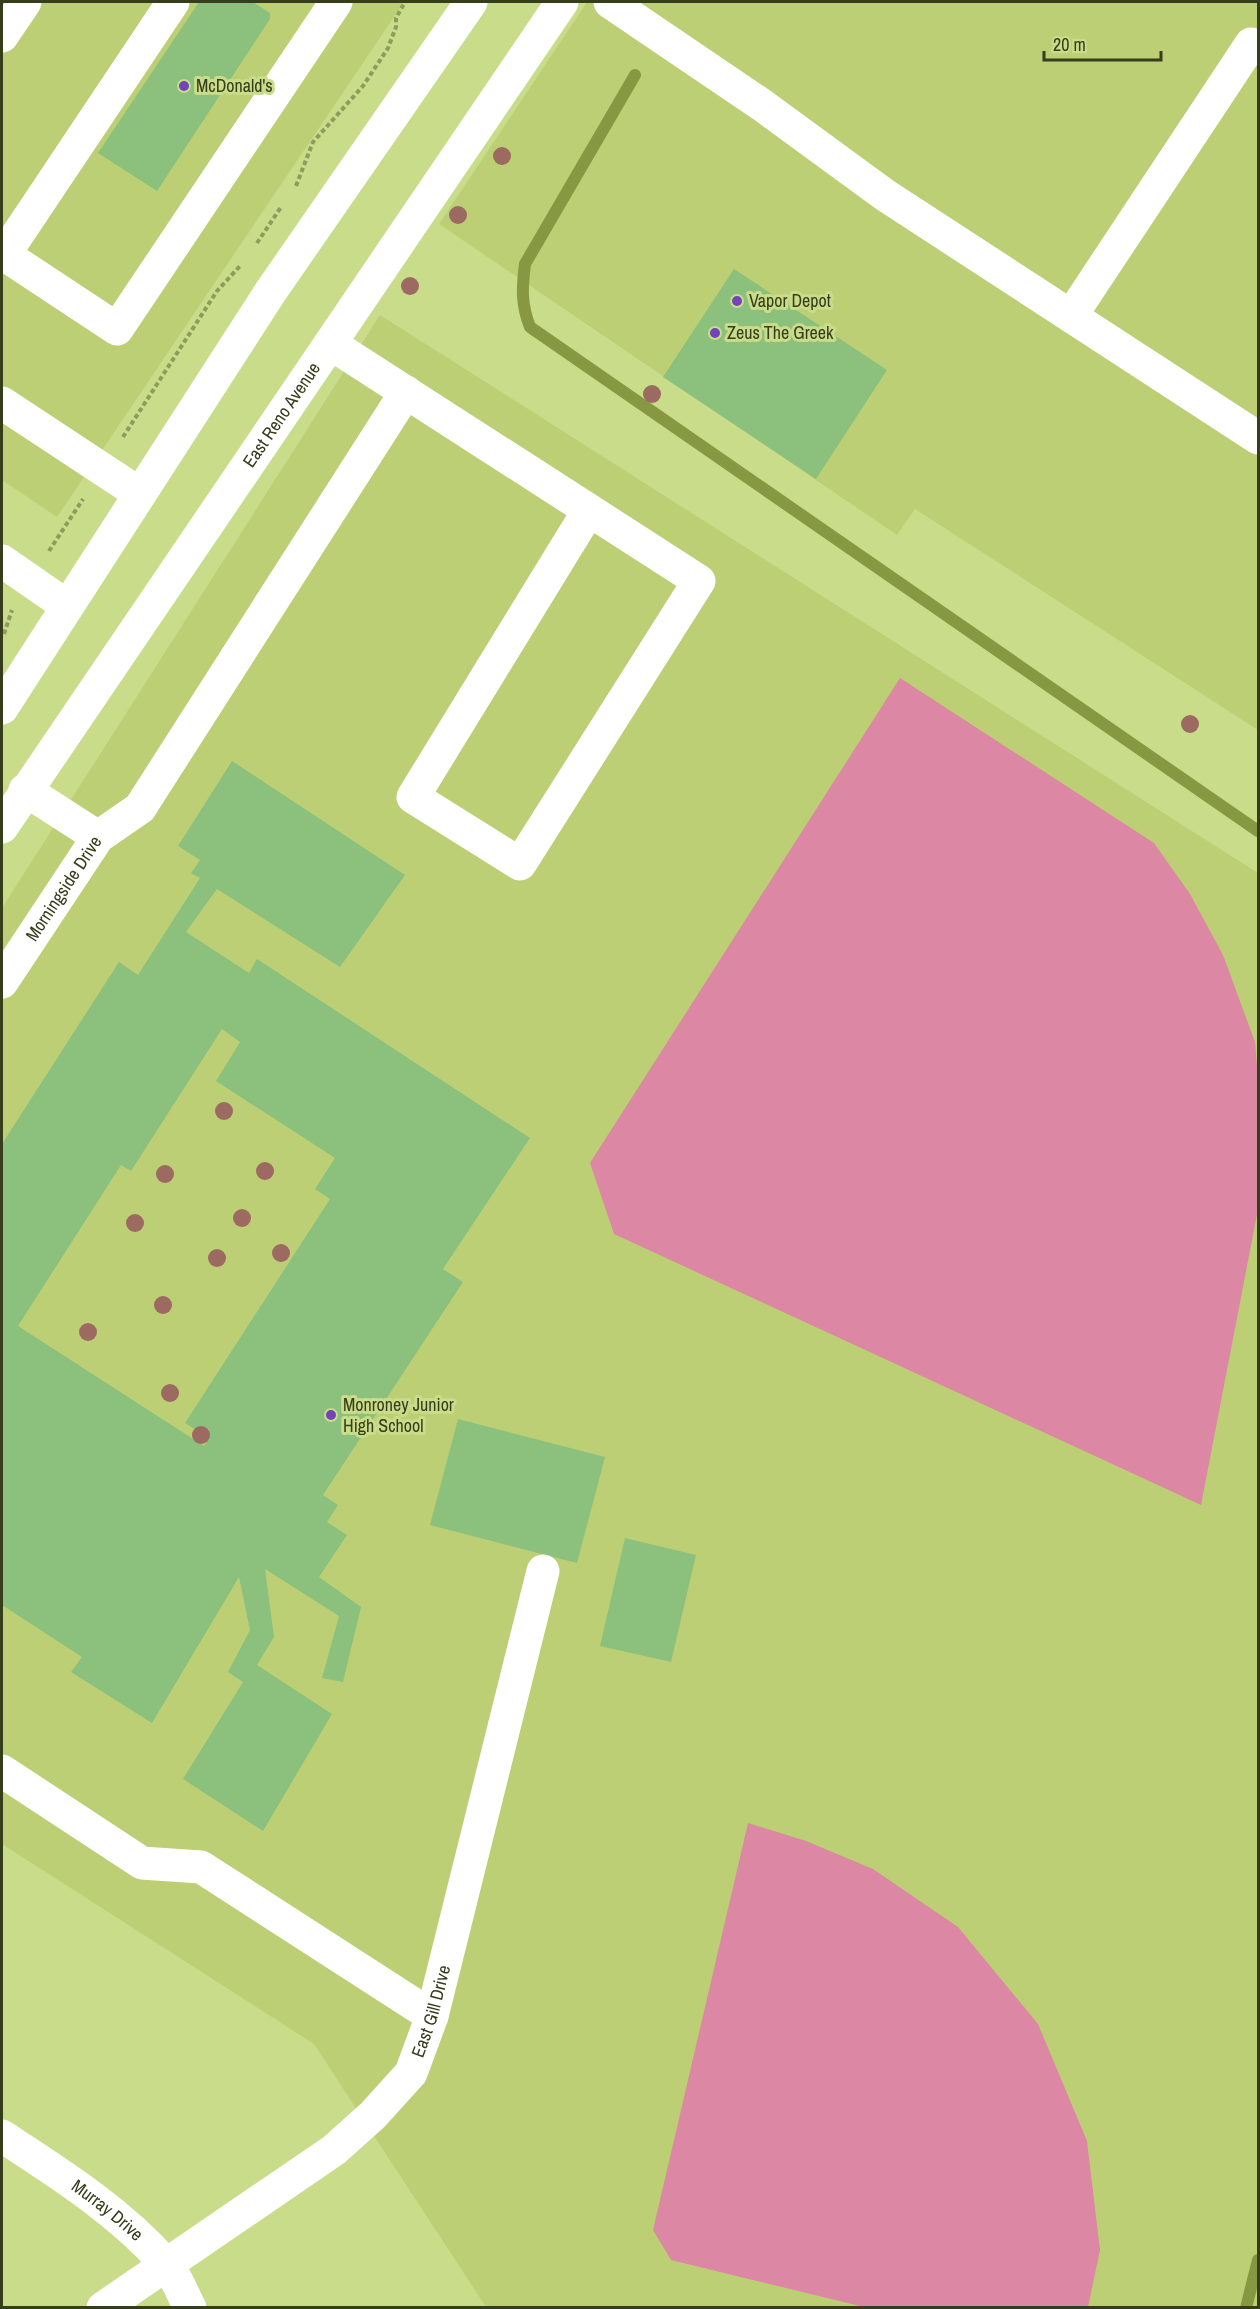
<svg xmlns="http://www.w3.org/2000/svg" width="1260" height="2309" font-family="'Archivo Narrow',sans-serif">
	<rect width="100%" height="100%" fill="#c9dc89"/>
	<g fill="#bccf75">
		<path d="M2,2H404L57,517L2,480Z"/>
		<path d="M587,2H1258V730L915,509L897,535L439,224Z"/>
		<path d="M380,315L1258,873V2307H486L314,2044L2,1844V908Z"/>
	</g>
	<g fill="#dc87a3">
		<path d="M900,678L1154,843L1190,894L1223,955L1255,1042L1258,1077V1209L1201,1505L614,1234L590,1163Z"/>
		<path d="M748,1823L806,1841L873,1869L958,1927L1038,2024L1087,2141L1100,2250L1088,2307H864L671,2260L653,2230Z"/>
	</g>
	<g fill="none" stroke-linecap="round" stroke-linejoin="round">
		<g stroke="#879842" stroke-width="12">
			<path d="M635,75L525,264C522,288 521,304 530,327L1258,831"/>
			<path d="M1246,2308L1258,2260"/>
		</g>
	</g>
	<g fill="#8cc07d" fill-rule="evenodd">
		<path d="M199,2H253L270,13V19L157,191L98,153Z"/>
		<path d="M734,269L887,370L816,479L663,377Z"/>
		<path d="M232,761L405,875L340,967L217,889L186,932L249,973L257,959L530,1138L443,1269L463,1282L323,1495L338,1505L327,1522L347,1535L319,1577L361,1607L343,1682L322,1678L339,1616L265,1569L274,1637L257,1665L332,1714L263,1831L183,1779L243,1682L228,1672L250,1630L239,1577L152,1723L71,1672L82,1657L2,1605V1144L119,962L138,975L200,878L191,873L200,860L178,846ZM222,1029L240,1042L216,1081L335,1158L315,1189L330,1199L185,1423L209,1438L204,1446L18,1326L121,1165L131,1171Z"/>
		<path d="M458,1419L605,1457L577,1563L430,1525Z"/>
		<path d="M625,1538L696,1555L671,1662L600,1646Z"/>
	</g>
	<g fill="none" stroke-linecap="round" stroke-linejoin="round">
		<g stroke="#8d9b5c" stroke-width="4" stroke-dasharray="4.5 3" stroke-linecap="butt">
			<path d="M296,186L313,142L363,86L388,48L396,27V18L405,2"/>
			<path d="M257,243L281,207"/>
			<path d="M123,437L217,291L240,266"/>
			<path d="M49,551L83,499"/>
			<path d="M4,634L12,610"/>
		</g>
		<g stroke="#fff" stroke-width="33">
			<path d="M610,2L762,105L885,195L1258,438"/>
			<path d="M2,36L25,2"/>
			<path d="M2,253L117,329L336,2"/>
			<path d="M4,255L173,2"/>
			<path d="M1071,316L1251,44L1258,49"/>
			<path d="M331,344L699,581L520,864L413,797L589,510"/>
			<path d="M2,403L140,494"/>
			<path d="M2,561L67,606"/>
			<path d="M98,837L140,808L406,392"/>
			<path id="s1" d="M2,982L98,837L25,790"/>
			<path d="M2,1771L142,1863L201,1867L432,2016"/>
			<path id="s2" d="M2,2136C60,2174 119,2211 165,2263C176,2275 182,2293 190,2308"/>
			<path id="s3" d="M103,2308L334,2150L373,2115L411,2073L432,2016L543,1571"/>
		</g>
		<g stroke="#fff" stroke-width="33">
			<path d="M2,708L271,291L471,2"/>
			<path id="s4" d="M2,827L562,2"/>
		</g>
	</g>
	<g fill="#9c6a61">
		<circle cx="502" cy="156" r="9"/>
		<circle cx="458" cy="215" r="9"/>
		<circle cx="410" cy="286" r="9"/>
		<circle cx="652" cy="394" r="9"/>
		<circle cx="1190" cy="724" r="9"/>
		<circle cx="224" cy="1111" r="9"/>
		<circle cx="265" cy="1171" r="9"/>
		<circle cx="165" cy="1174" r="9"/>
		<circle cx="242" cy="1218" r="9"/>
		<circle cx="135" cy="1223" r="9"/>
		<circle cx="281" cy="1253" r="9"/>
		<circle cx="217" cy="1258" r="9"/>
		<circle cx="163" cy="1305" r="9"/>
		<circle cx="88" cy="1332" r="9"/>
		<circle cx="170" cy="1393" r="9"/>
		<circle cx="201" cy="1435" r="9"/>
	</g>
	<g fill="#7442b9" stroke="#c9dc89" stroke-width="2">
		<circle cx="184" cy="86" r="6"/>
		<circle cx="737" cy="301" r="6"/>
		<circle cx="715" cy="333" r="6"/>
		<circle cx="331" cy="1415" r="6"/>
	</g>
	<g text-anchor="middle" stroke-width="6" stroke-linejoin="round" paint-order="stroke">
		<g font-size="18" fill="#363d1b" stroke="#c9dc89" text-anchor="start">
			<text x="196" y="92">McDonald's</text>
			<text x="749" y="307">Vapor Depot</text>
			<text x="727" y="339">Zeus The Greek</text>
			<text x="343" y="1411">Monroney Junior<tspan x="343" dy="21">High School</tspan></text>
		</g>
		<g font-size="18" fill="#363d1b" stroke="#c9dc89">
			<text dy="6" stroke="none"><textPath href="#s4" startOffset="498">East Reno Avenue</textPath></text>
			<text dy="6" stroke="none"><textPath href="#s1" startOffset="112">Morningside Drive</textPath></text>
			<text dy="6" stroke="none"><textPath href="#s3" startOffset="454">East Gill Drive</textPath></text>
			<text dy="6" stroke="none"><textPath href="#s2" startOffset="129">Murray Drive</textPath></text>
		</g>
	</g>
	<rect width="1260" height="2309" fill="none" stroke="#363d1b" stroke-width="6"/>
	<path d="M1044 51v9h117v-9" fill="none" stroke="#363d1b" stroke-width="3"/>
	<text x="1053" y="51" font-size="18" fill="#363d1b" stroke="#c9dc89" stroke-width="4.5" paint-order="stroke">20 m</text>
</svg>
